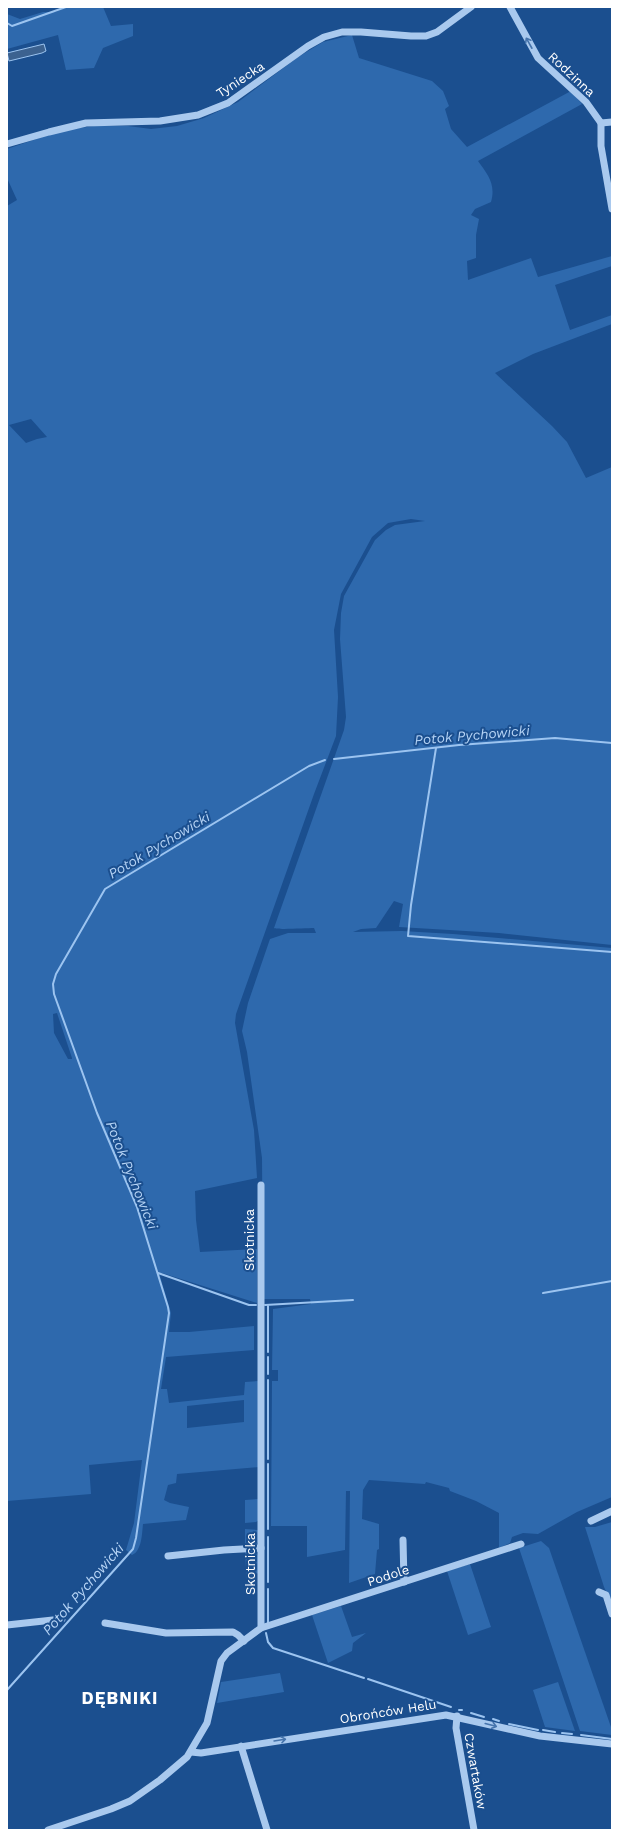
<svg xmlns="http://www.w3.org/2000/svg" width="619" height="1837" font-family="'Work Sans',sans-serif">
	<rect width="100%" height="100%" fill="#1b4f8f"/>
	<g fill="#2e69ad" fill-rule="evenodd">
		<path d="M69,7H103L111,26L133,24V36L103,48L94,68L66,70L58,35L7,49V14L20,19L43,12H55Z"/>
		<path d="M352,35L359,58L432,81L443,91L449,106L445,109L451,129L467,147L571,91L582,104L478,161C488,175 496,184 491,202L475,209L471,215L479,219L476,235V258L467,261L468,280L531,258L538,277L612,256V266L555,285L570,330L612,315V324L533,354L495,373L552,426L567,442L586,478L612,467V945L499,933L399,927L403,904L394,901L376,928L361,929L353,932L402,931L453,934L612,948V1497L577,1512L538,1534L523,1533L512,1537L510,1543L499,1548V1513L476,1501L450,1491L449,1488L426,1482L425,1484L369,1480L363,1490L362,1519L379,1524V1549L377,1550L375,1574L349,1583L350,1491H346L345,1550L307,1557V1526H271L272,1381H278V1370H272L273,1309L311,1304L310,1299H263L262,1158L247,1052L242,1031L248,1003L270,939L288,933H316L314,928C307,928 277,930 274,928L344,730L346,717L340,639L341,613L344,596L375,540L386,530L395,525L425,521L411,519L388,523L372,537L341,594L334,630L338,697L336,736L314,794L236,1014L235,1023L254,1130L257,1178L195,1191L196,1220L200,1252L257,1249V1303L162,1273L160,1276L171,1313L169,1332H189L254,1326V1350L166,1357L161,1389H167L169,1403L244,1395L245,1382L259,1381V1467L177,1474L176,1483L168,1485L164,1500L170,1503L189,1507L186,1520L143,1524C142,1533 142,1551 132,1555L126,1550L134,1523L142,1460L89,1465L91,1494L7,1501V206L17,200L7,178V149L45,136L72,129L94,126H128L151,129L177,126L204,118L238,102L298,57L323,42ZM31,419L47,437L37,439L26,443L9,425ZM57,1013L72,1058V1059H68L54,1033L53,1014ZM244,1400V1422L187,1428V1406Z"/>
		<path d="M259,1499V1520L256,1522L245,1523V1500Z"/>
		<path d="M612,1522V1604L604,1587L585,1527H595Z"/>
		<path d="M245,1529L258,1530V1542L255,1546H245Z"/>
		<path d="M541,1541L549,1548L612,1730V1735L580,1731L519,1548Z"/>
		<path d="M245,1551H253L258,1555L259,1575L257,1573L256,1574V1584H247Z"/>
		<path d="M470,1564L491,1627L468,1635L447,1571Z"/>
		<path d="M341,1606L352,1637L366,1633L353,1643L352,1651L328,1663L312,1615Z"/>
		<path d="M280,1673L284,1692L217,1703L221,1682Z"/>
		<path d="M558,1682L575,1731L545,1727L533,1690Z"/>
	</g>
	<path fill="#3c6290" stroke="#9cc4f0" d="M44,44L46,51L42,53L9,61L7,53Z"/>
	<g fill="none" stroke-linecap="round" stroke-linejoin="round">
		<g stroke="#9cc4f0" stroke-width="2">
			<path d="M7,23L12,26L66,7"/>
			<path d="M436,748L411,905L408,936L612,952"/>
			<path d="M334,759L459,745L555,738L612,743"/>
			<path d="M158,1273L249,1305H256"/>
			<path d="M543,1293L612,1281"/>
			<path d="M265,1305L353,1300"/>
			<path d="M268,1352V1306"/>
			<path d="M268,1357V1374"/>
			<path d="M268,1380V1459"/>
			<path d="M268,1529V1464"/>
			<path d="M268,1537V1582"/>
			<path d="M268,1589V1623"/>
			<path d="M266,1633L268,1642L273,1648L364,1678"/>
			<path d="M368,1679L451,1707"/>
			<path d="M7,1690L133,1549L136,1538L169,1313L168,1307L137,1207L97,1113L54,994L53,984L56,974L105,889L309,766L325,760"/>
			<path d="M459,1710H462"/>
			<path d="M471,1713L484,1717"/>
			<path d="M493,1719L499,1721"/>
			<path d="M509,1724L538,1730"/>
			<path d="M543,1730L555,1732"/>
			<path d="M562,1733L572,1734"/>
			<path d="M581,1735L612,1739"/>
		</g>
		<g stroke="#a9c9ee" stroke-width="7">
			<path d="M510,7L538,58L586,102L601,123V146L612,209"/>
			<path d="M601,123L612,122"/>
			<path d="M7,144L49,132L86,123L160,121L198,115L228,103L308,46L324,37L342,32H361L411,36H426L437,32L471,7"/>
			<path d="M591,1521L612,1511"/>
			<path d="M403,1540L404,1582"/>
			<path d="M168,1556L224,1550L261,1548"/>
			<path d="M599,1592L606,1595L612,1614"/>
			<path d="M105,1623L166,1633L233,1632L238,1635L244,1641"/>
			<path d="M7,1625L62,1619"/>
			<path d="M261,1628L521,1544"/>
			<path d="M457,1716L456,1728L474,1830"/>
			<path d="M241,1746L267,1830"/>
			<path d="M191,1752L201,1753L446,1715L540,1736L612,1744"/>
			<path d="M48,1830L111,1809L130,1801L160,1780L187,1757L207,1723L221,1661L227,1653L261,1628V1185"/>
		</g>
	</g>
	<defs><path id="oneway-shaft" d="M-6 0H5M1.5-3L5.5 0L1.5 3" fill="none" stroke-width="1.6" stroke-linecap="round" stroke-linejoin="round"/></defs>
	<g stroke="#4674ac">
		<use href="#oneway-shaft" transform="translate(529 43) rotate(-119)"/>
		<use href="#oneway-shaft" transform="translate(491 1725) rotate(15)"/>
		<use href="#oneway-shaft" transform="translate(280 1740) rotate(-9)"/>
	</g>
	<g text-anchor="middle" stroke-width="4" stroke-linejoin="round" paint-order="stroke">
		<g font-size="13" fill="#fff" stroke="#1b4f8f">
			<text transform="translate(572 74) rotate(43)" y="5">Rodzinna</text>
			<text transform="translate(240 79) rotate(-33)" y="5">Tyniecka</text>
			<text transform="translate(249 1240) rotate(-90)" y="5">Skotnicka</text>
			<text transform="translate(250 1564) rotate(-90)" y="5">Skotnicka</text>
			<text transform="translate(388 1575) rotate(-18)" y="5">Podole</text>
			<text transform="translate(388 1711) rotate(-9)" y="5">Obrońców Helu</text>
			<text transform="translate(476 1771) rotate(80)" y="5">Czwartaków</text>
		</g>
		<g font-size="14" font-style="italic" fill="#b5d3f5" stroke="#1b4f8f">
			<text transform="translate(472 735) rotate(-5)" y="5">Potok Pychowicki</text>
			<text transform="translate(159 845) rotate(-31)" y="5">Potok Pychowicki</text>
			<text transform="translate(132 1175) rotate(68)" y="5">Potok Pychowicki</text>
			<text transform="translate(83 1589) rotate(-49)" y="5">Potok Pychowicki</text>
		</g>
		<g font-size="17" font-weight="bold" letter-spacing="1" fill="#fff" stroke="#1b4f8f">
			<text x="120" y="1704">DĘBNIKI</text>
		</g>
	</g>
	<rect width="619" height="1837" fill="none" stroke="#ffffff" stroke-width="16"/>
</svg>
